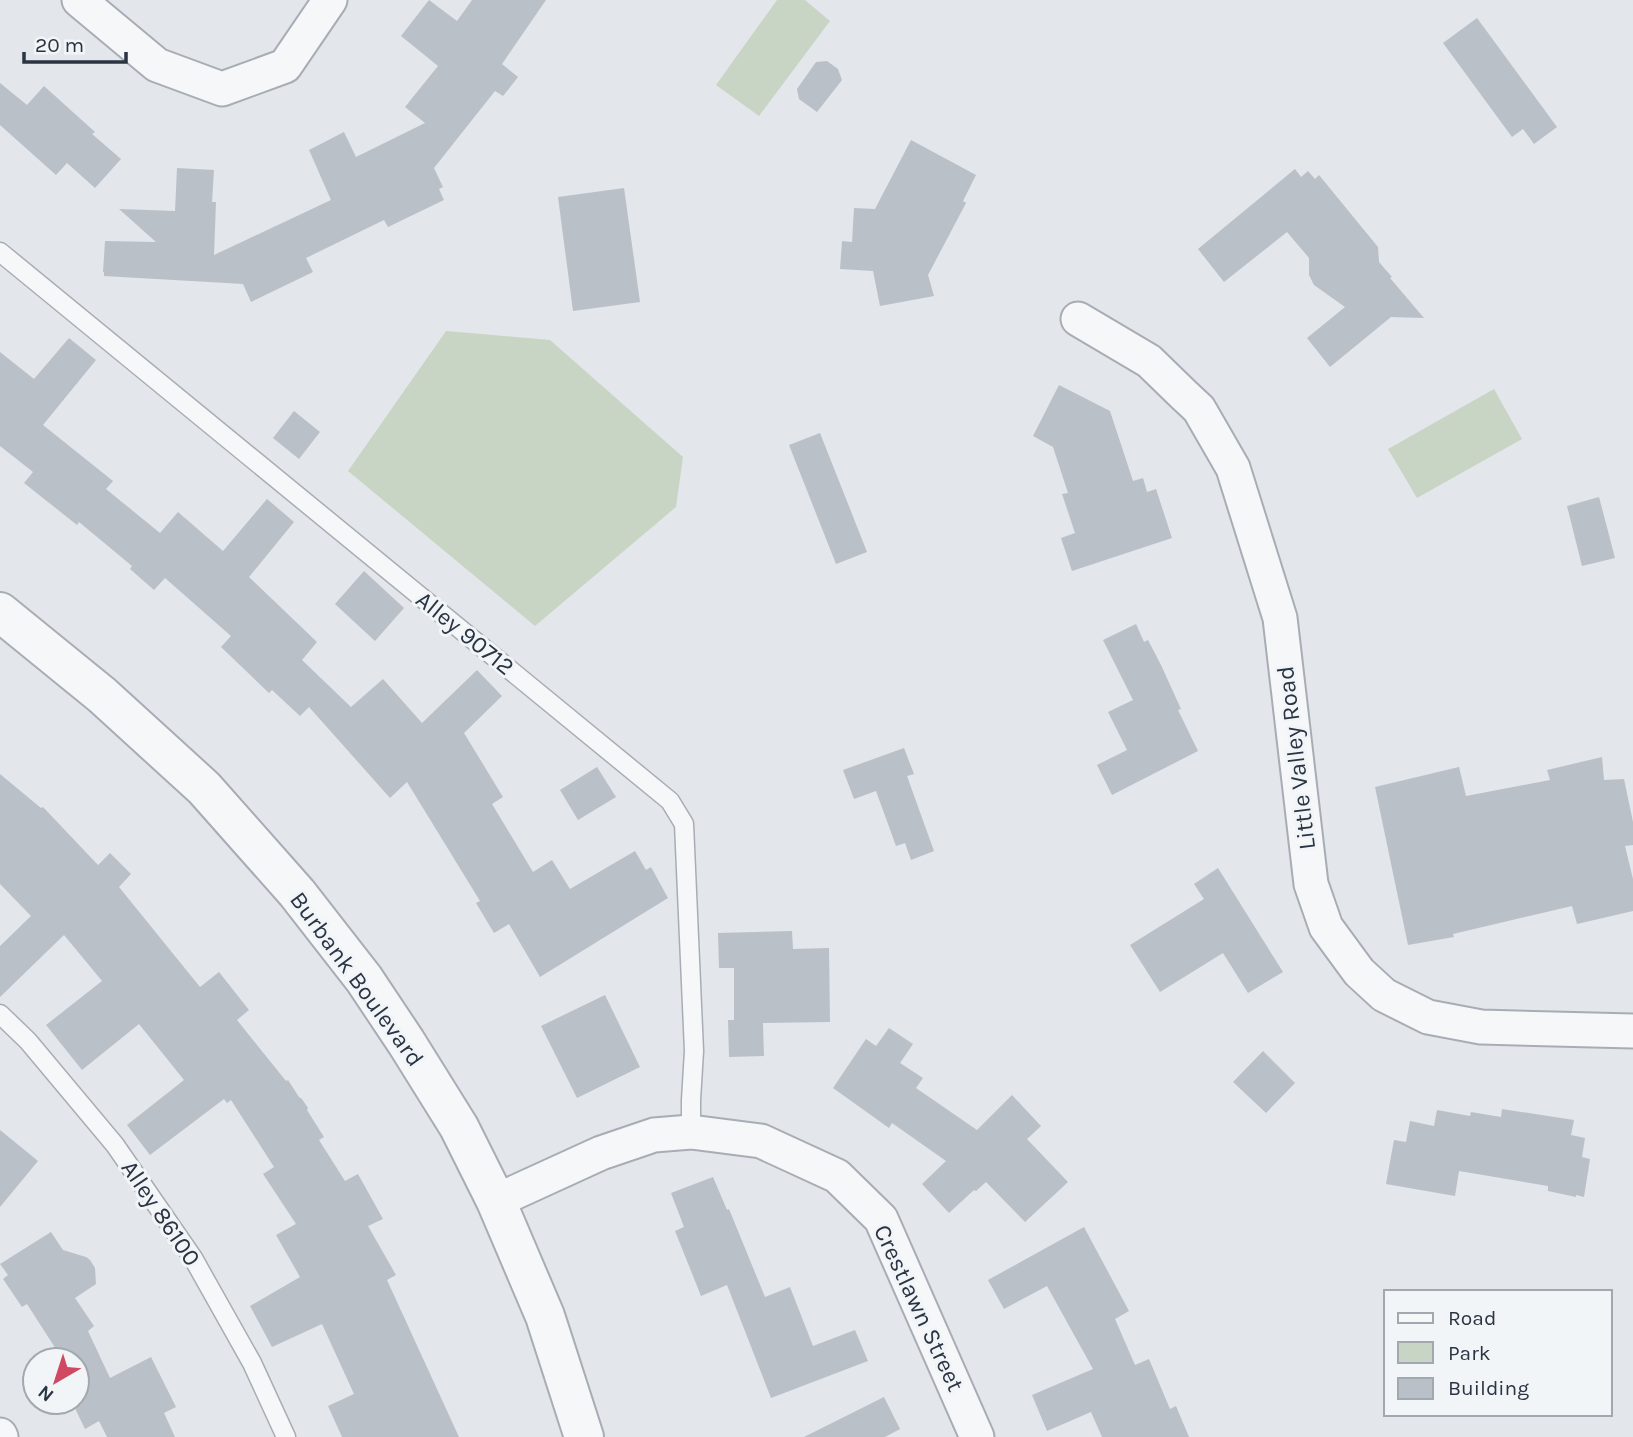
<svg xmlns="http://www.w3.org/2000/svg" width="1633" height="1437" font-family="Karla,sans-serif">
	<rect width="100%" height="100%" fill="#e3e6eb"/>
	<g fill="#c9d5c4">
		<path d="M777,0H805L830,21L759,116L716,85Z"/>
		<path d="M446,331L550,340L683,457L676,507L535,626L348,471Z"/>
		<path d="M1494,389L1522,439L1417,498L1388,449Z"/>
	</g>
	<g fill="#bac0c8">
		<path d="M429,0L457,21L472,0H546L502,64L518,77L503,96L495,91L434,168L443,187L439,189L444,200L388,227L384,220L306,258L313,272L251,302L243,284L104,276V272H103L105,241L156,242L119,209L175,211L177,168L214,170L212,202H216L214,255L331,200L309,150L344,132L356,157L425,123L405,107L438,66L401,36Z"/>
		<path d="M1477,18L1557,127L1534,144L1523,129L1512,137L1443,43Z"/>
		<path d="M827,61L838,69L842,80L817,112L799,99L797,89L816,62Z"/>
		<path d="M0,83L27,105L44,86L95,132L92,134L121,159L95,188L67,163L56,175L0,125Z"/>
		<path d="M911,140L976,175L963,201L966,203L928,275L934,296L880,306L873,271L840,269L842,241L852,242L854,208L875,209Z"/>
		<path d="M1295,169L1301,177L1308,171L1315,179L1319,175L1378,247L1379,262L1392,277L1390,278L1424,318L1391,317L1330,367L1307,338L1345,307L1314,285L1309,275V258L1287,232L1224,282L1198,249Z"/>
		<path d="M624,188L640,302L573,311L558,197Z"/>
		<path d="M69,338L96,360L43,425L113,481L106,489L160,533L178,512L223,551L267,499L294,522L249,577L317,642L302,660L351,707L383,679L422,723L477,670L502,696L464,733L503,797L492,804L533,872L552,860L570,889L635,851L646,870L651,867L668,898L540,977L509,924L494,933L476,903L480,901L407,782L390,798L309,707L300,716L272,690L269,693L221,647L231,636L165,578L154,590L130,569L132,566L79,522L77,525L24,483L33,472L0,446V352L34,379Z"/>
		<path d="M1059,385L1110,411L1133,481L1143,478L1147,492L1156,489L1172,538L1072,571L1061,538L1075,533L1062,494L1068,493L1053,447L1033,436Z"/>
		<path d="M294,411L320,432L299,459L273,438Z"/>
		<path d="M820,433L867,552L836,564L789,445Z"/>
		<path d="M1599,497L1615,558L1582,566L1567,506Z"/>
		<path d="M364,571L404,608L375,641L335,604Z"/>
		<path d="M1136,624L1144,642L1148,640L1161,665L1181,709L1178,710L1198,751L1112,795L1097,765L1127,750L1108,712L1133,700L1103,640Z"/>
		<path d="M904,748L914,774L907,776L934,851L911,860L905,843L896,846L876,791L854,799L843,770Z"/>
		<path d="M1602,757L1604,780L1624,779L1633,822V845L1625,846L1633,879V911L1577,924L1572,906L1453,934L1454,937L1408,945L1375,787L1459,767L1466,796L1550,780L1547,770Z"/>
		<path d="M597,767L616,797L578,820L560,790Z"/>
		<path d="M0,774L41,808L43,807L98,865L110,853L131,874L119,887L200,987L219,972L249,1010L237,1020L286,1081L288,1080L299,1097L302,1099L308,1108L307,1110L324,1137L319,1140L345,1181L358,1174L383,1219L368,1226L396,1275L387,1280L459,1437H342L328,1406L354,1394L322,1324L272,1347L250,1306L300,1277L276,1235L296,1224L263,1174L274,1167L231,1100L227,1103L224,1099L150,1155L127,1125L184,1080L139,1024L82,1070L46,1025L102,981L64,935L0,997V946L31,916L0,884Z"/>
		<path d="M1218,868L1283,972L1248,993L1223,953L1160,992L1130,945L1204,899L1194,884Z"/>
		<path d="M792,931L793,949L829,948L830,1022L763,1023L764,1056L729,1057L728,1020H734V968H719L718,933Z"/>
		<path d="M605,995L640,1067L577,1098L541,1026Z"/>
		<path d="M889,1028L913,1044L900,1063L923,1078L916,1088L977,1130L1012,1095L1041,1126L1027,1139L1068,1182L1025,1222L986,1182L976,1191L974,1190L949,1213L922,1184L946,1161L892,1123L889,1128L833,1088L866,1039L876,1046Z"/>
		<path d="M1263,1051L1295,1083L1266,1113L1233,1082Z"/>
		<path d="M1502,1109L1574,1120L1571,1135L1585,1138L1582,1157L1590,1159L1584,1197L1576,1195V1197L1548,1191V1186L1459,1171L1455,1196L1386,1184L1394,1140L1406,1142L1410,1121L1434,1126L1437,1110L1470,1116L1471,1112L1501,1117Z"/>
		<path d="M0,1130L38,1161L0,1207Z"/>
		<path d="M713,1177L727,1210L729,1209L765,1297L790,1287L813,1346L855,1330L868,1361L771,1398L727,1285L701,1296L675,1231L684,1227L671,1193Z"/>
		<path d="M1084,1227L1129,1311L1115,1319L1135,1365L1149,1359L1170,1409L1176,1406L1189,1437H1102L1091,1412L1047,1431L1032,1395L1093,1369L1047,1286L1004,1309L988,1280Z"/>
		<path d="M51,1232L63,1250L86,1257L90,1260L95,1268L96,1284L75,1298L94,1326L88,1331L110,1378L151,1357L176,1407L164,1413L175,1437H107L99,1421L85,1429L72,1402H77V1360H63L27,1304L22,1307L3,1279L8,1275L0,1264Z"/>
		<path d="M884,1397L900,1429L885,1437H804Z"/>
	</g>
	<g fill="none" stroke-linecap="round" stroke-linejoin="round">
		<g stroke="#a8adb5" stroke-width="21">
			<g id="service">
				<path d="M0,252L670,801L684,824L694,1051L691,1100V1132"/>
				<path d="M0,1014L28,1041L115,1145L193,1258L252,1363L286,1437"/>
			</g>
		</g>
		<g stroke="#a8adb5" stroke-width="37">
			<g id="minor">
				<path d="M79,0L157,65L222,89L285,66L330,0"/>
				<path d="M1078,319L1149,361L1184,395L1199,409L1233,468L1280,618L1311,884L1326,927L1359,972L1384,995L1428,1017L1481,1027L1633,1031"/>
				<path d="M496,1201L601,1153L654,1135L691,1132L761,1141L837,1176L881,1219L977,1437"/>
				<path d="M0,1435L1,1437"/>
			</g>
		</g>
		<g stroke="#a8adb5" stroke-width="42">
			<path id="tertiary" d="M0,612L102,695L204,788L297,893L364,979L406,1042L459,1127L496,1201L545,1316L584,1437"/>
		</g>
		<use href="#service" stroke="#f6f7f9" stroke-width="18"/>
		<use href="#minor" stroke="#f6f7f9" stroke-width="33"/>
		<use href="#tertiary" stroke="#f6f7f9" stroke-width="38"/>
	</g>
	<g text-anchor="middle" stroke-width="6" stroke-linejoin="round" paint-order="stroke">
		<g font-size="24" fill="#2a3443" stroke="#f2f5f8">
			<text transform="translate(465 633) rotate(39)" y="8">Alley 90712</text>
			<text transform="translate(1296 758) rotate(-97)" y="8">Little Valley Road</text>
			<text transform="translate(357 979) rotate(54)" y="8">Burbank Boulevard</text>
			<text transform="translate(161 1213) rotate(56)" y="8">Alley 86100</text>
			<text transform="translate(919 1308) rotate(65)" y="8">Crestlawn Street</text>
		</g>
	</g>
	<rect x="1384" y="1290" width="228" height="126" fill="#f2f5f8" stroke="#a2a8b0" stroke-width="2"/>
	<rect x="1398" y="1313" width="35" height="10" fill="#f6f7f9" stroke="#a2a8b0" stroke-width="2"/>
	<text x="1448" y="1325" font-size="21" fill="#2a3443">Road</text>
	<rect x="1398" y="1342" width="35" height="21" fill="#c9d5c4" stroke="#a2a8b0" stroke-width="2"/>
	<text x="1448" y="1360" font-size="21" fill="#2a3443">Park</text>
	<rect x="1398" y="1378" width="35" height="21" fill="#bac0c8" stroke="#a2a8b0" stroke-width="2"/>
	<text x="1448" y="1395" font-size="21" fill="#2a3443">Building</text>
	<g transform="translate(56 1381) rotate(219)"><circle r="33" fill="#f2f5f8" stroke="#a2a8b0" stroke-width="2"/>
	<path d="M0-5L12 26L0 18L-12 26Z" fill="#d04861"/>
	<text y="-10" font-size="19" font-weight="bold" text-anchor="middle" fill="#2a3443">N</text>
	</g>
	<path d="M24 52v10h102v-10" fill="none" stroke="#2a3443" stroke-width="3.5"/>
	<text x="35" y="52" font-size="21" fill="#2a3443" stroke="#f2f5f8" stroke-width="5" paint-order="stroke">20 m</text>
</svg>
